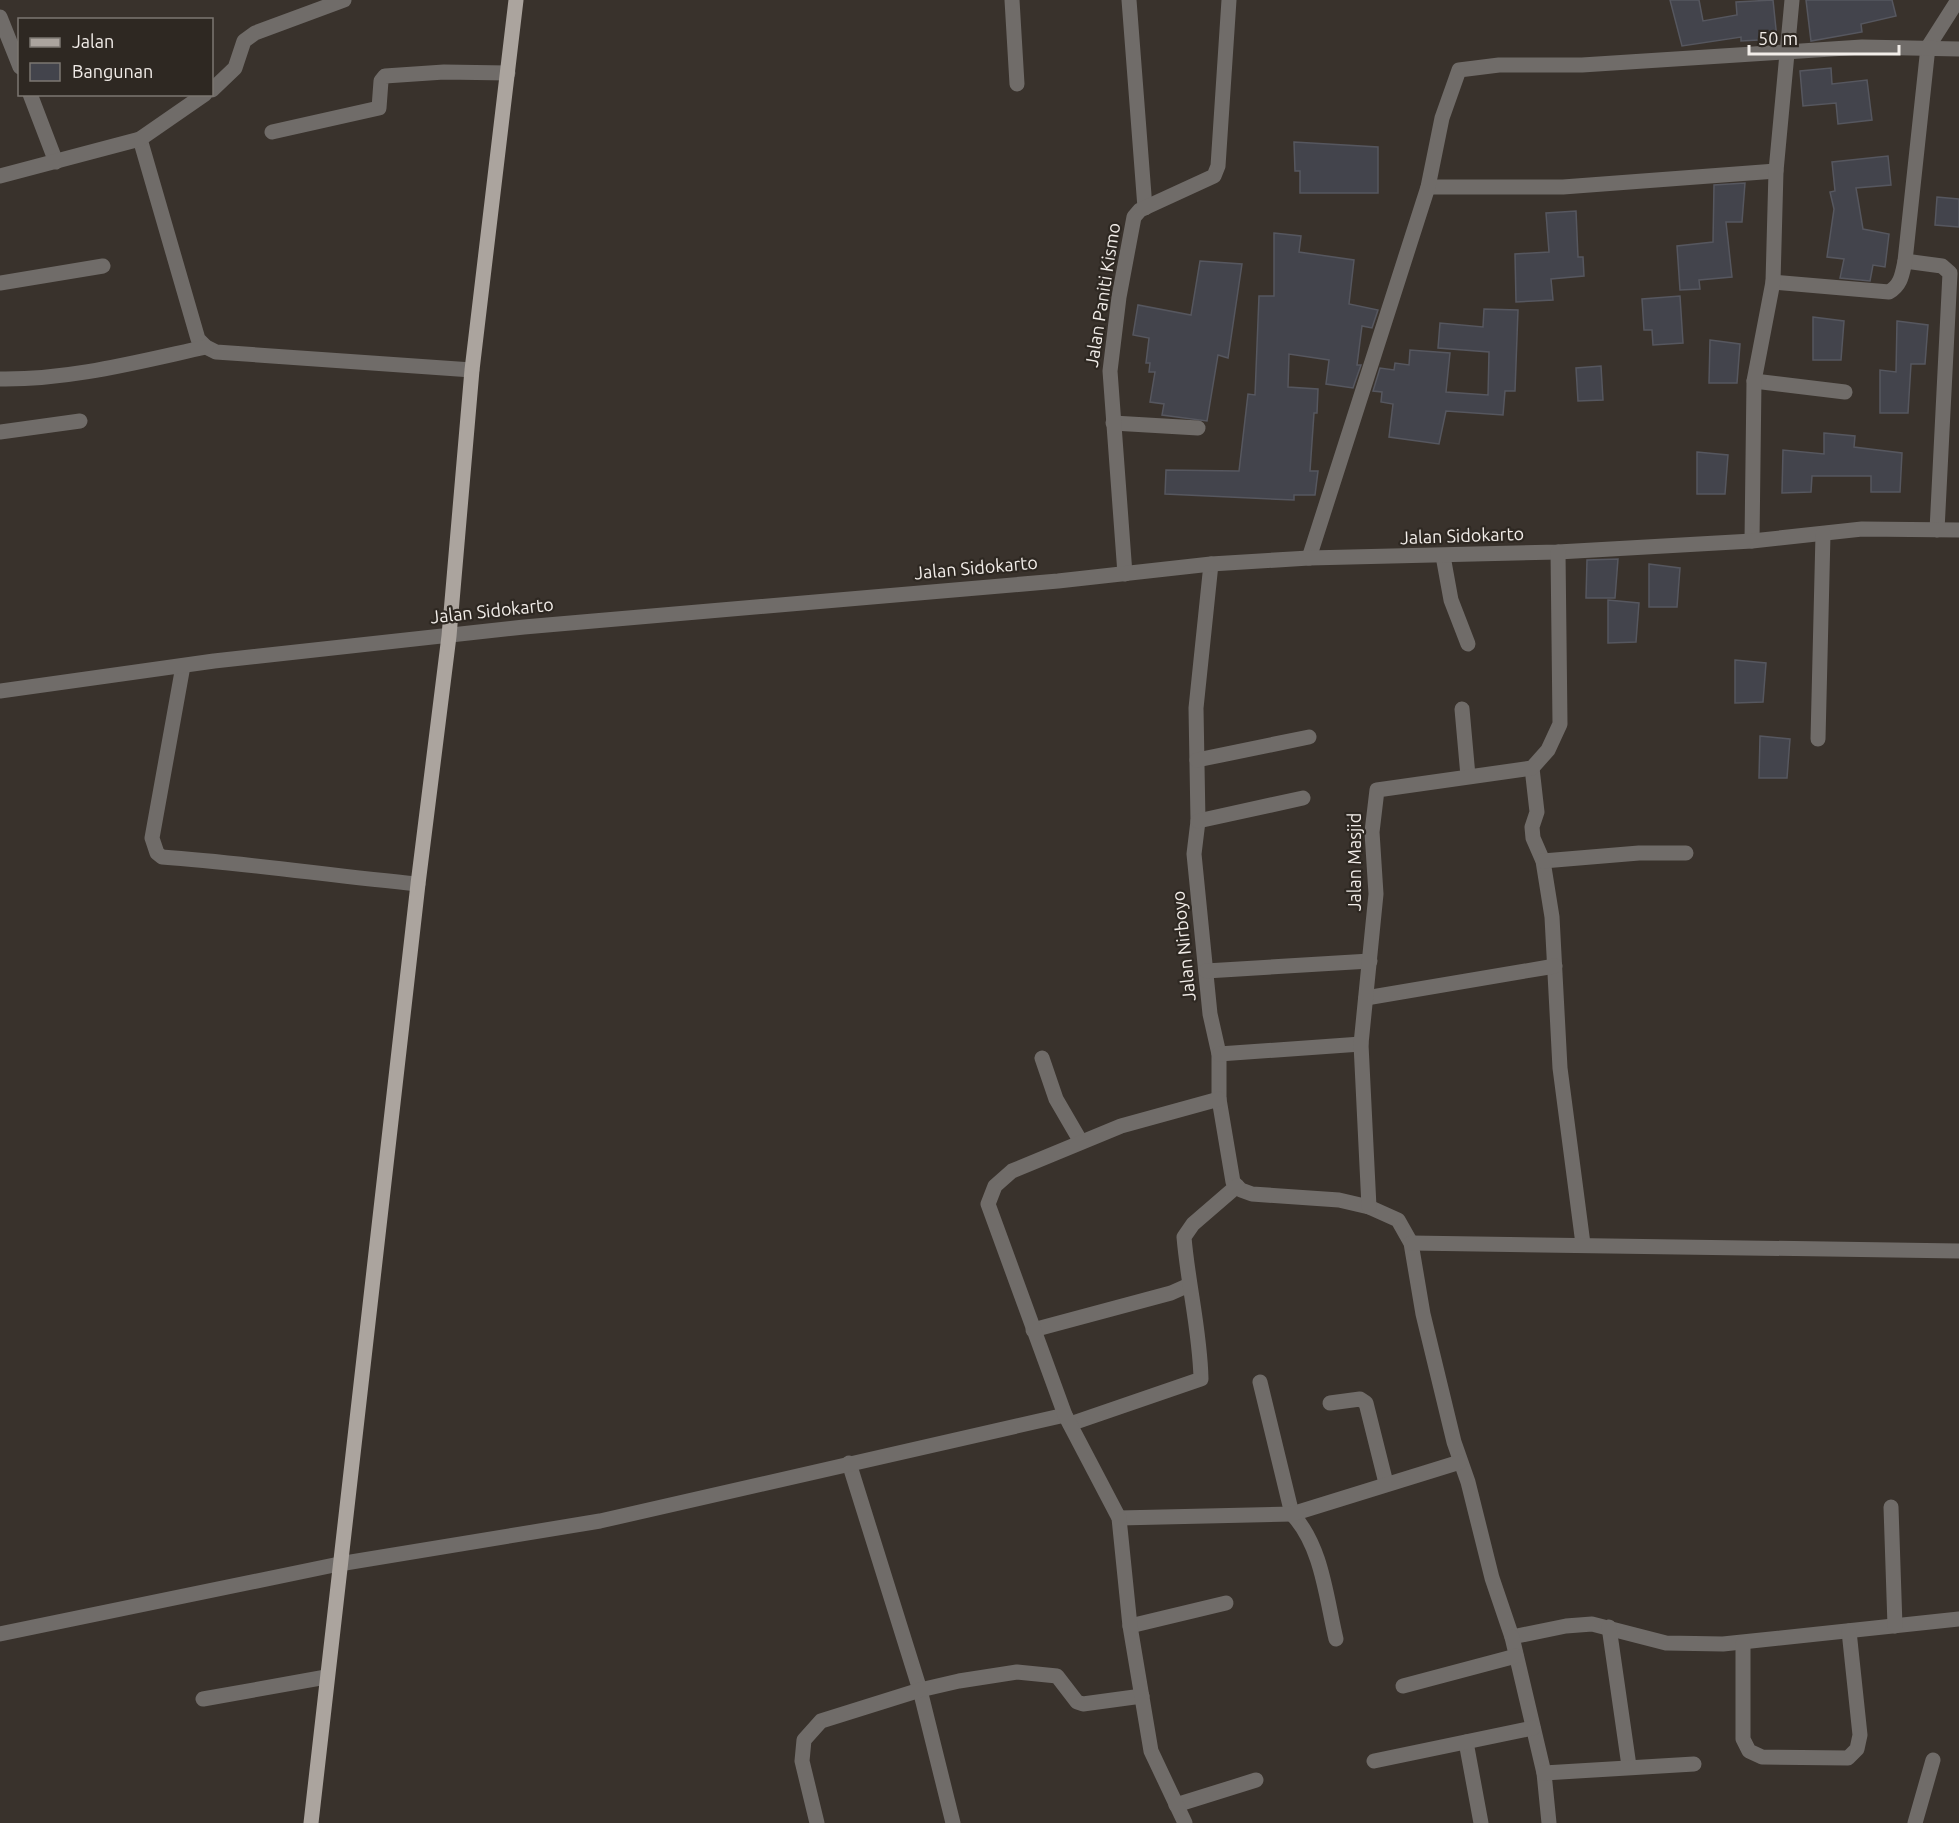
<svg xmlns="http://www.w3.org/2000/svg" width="1959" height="1823" font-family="Ubuntu,sans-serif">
	<rect width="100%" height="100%" fill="#39322c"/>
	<g fill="#43444c" stroke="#56575f" stroke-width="1.5">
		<path d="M1670,0H1699L1703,21L1737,15L1736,2L1773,0L1777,39L1741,41V37L1682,46Z"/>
		<path d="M1806,0H1892L1896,16L1861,24L1862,32L1811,41Z"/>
		<path d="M1831,68L1832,84L1867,80L1872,120L1838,124L1836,103L1803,106L1800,71Z"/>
		<path d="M1294,142L1378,147V193H1300V171H1295Z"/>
		<path d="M1888,156L1891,185L1856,188L1863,229L1889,234L1885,267L1873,265L1870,281L1840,278L1844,259L1827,257L1834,209L1830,192L1835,191L1832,162Z"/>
		<path d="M1745,183L1742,222H1726L1732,277L1699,280L1700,289L1680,290L1677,246L1713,242L1714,185Z"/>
		<path d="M1937,197L1959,199V227L1935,225Z"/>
		<path d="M1576,211L1578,257H1583L1584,276L1551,279L1553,300L1516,302L1515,254L1549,252L1546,213Z"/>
		<path d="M1274,233L1301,236L1299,252L1354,260L1349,304L1378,310L1372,328L1362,326L1357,365H1361L1353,388L1326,384L1329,360L1289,354L1288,387L1318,389L1317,413H1314L1310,471H1318L1315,495H1294V500L1165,494L1166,470L1239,471L1248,394L1255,395L1259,296H1274Z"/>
		<path d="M1200,261L1242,264L1228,358L1218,355L1207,421L1162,415L1164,404L1150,402L1155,372H1149L1150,363H1146L1149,338L1133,335L1138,305L1191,315Z"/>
		<path d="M1680,296L1683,343L1653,345L1652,330H1644L1642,299Z"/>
		<path d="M1484,309L1518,310L1515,391H1505L1503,415L1446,411L1439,444L1389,437L1393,404L1381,402L1382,392L1373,391L1380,368L1394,370L1395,363L1409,365L1410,350L1450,353L1446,392L1488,395L1489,352L1438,348L1440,323L1483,327Z"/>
		<path d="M1813,317L1844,321L1841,360H1813Z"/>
		<path d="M1897,321L1928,325L1925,364H1911L1908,413H1880V370L1896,372Z"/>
		<path d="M1710,340L1740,344L1737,383H1709Z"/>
		<path d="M1601,366L1603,400L1578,401L1576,368Z"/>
		<path d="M1824,433L1855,436L1854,447L1902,453L1900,492H1871V476H1812L1811,492L1782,493L1783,450L1824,454Z"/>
		<path d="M1697,452L1728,455L1725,494H1697Z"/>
		<path d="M1618,559L1615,598H1586L1587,560Z"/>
		<path d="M1649,564L1680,568L1677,607H1649Z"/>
		<path d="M1608,600L1639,603L1636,642L1608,643Z"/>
		<path d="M1735,660L1766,663L1763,702L1735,703Z"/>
		<path d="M1760,736L1790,739L1787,778H1759Z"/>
	</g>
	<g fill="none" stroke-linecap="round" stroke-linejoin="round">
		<g stroke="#706c69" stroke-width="15">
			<path d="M1012,0L1017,84"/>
			<path d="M1129,0L1145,208"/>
			<path d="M0,17L20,67"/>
			<path d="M212,90L235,68L244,41L255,33L344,0"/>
			<path d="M30,94L56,162"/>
			<path d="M272,132L379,108L381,81L385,76L444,72L508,73"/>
			<path d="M140,139L198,339L206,347L216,352L472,370"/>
			<path d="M0,176L140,139L205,94"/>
			<path d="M1428,187H1563L1776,171"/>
			<path d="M1905,261L1942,266L1950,273L1937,530"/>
			<path d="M1773,282L1889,292C1901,285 1902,275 1905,261L1928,47L1958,0"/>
			<path d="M0,283L103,266"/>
			<path d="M0,379C70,380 137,362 206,347"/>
			<path d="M1754,381L1845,392"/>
			<path d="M1113,423L1198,428"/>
			<path d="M0,432L80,421"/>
			<path d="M1752,541L1754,381L1773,282L1776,171L1792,0"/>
			<path d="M1443,556L1451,600L1468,644"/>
			<path d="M1309,558L1428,187L1442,118L1459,70L1499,65H1582L1862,47L1959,49"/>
			<path d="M1211,564L1196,708L1198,821L1194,854L1210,1014L1219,1054V1099L1233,1182L1241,1190L1252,1194L1339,1200L1369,1207L1398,1220L1411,1243L1423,1314L1454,1442L1468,1482L1492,1578L1512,1637L1566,1626L1592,1624L1666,1643L1723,1644L1959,1619"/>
			<path d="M1125,574L1110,371L1119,297L1134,217L1140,210L1214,176L1218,166L1229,0"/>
			<path d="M183,666L152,838L157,853L162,857C248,863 332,876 418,884"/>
			<path d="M0,691L214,661L524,627L1058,581L1211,564L1309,558L1558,552L1752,541L1862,529L1959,530"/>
			<path d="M1462,709L1468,776"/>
			<path d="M1818,739L1823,534"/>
			<path d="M1197,760L1309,737"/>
			<path d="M1532,768L1537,812L1532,827L1533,838L1543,861L1552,917L1560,1068L1583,1244"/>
			<path d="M1198,821L1303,798"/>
			<path d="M1543,861L1639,853H1686"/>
			<path d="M1206,971L1370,961"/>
			<path d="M1366,998L1555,966"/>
			<path d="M1219,1054L1361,1044"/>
			<path d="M1042,1058L1056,1099L1081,1142"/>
			<path d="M1369,1207L1361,1044L1376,894L1372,832L1377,790L1532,768L1548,750L1560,724L1558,552"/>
			<path d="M1411,1243L1959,1251"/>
			<path d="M1033,1330L1171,1293L1189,1285"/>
			<path d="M1260,1382L1292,1514C1322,1546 1326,1597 1336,1639"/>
			<path d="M1330,1403L1360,1399L1366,1403L1386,1483"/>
			<path d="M1070,1424L1201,1379C1200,1331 1188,1285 1184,1237L1193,1224L1237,1186"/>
			<path d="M849,1463L920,1690L953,1823"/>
			<path d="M1891,1507L1895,1626"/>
			<path d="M1119,1518L1292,1514L1460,1462"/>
			<path d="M1130,1626L1226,1603"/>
			<path d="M1609,1627L1629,1766"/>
			<path d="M0,1634L339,1564L600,1521L1065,1415"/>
			<path d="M1512,1637L1544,1773L1549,1823"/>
			<path d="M1743,1643V1739L1749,1751L1762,1757L1848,1758L1857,1749L1860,1735L1849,1631"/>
			<path d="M1403,1686L1516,1656"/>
			<path d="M203,1699L326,1677"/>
			<path d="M1466,1742L1481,1823"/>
			<path d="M1374,1761L1533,1728"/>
			<path d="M1544,1773L1694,1764"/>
			<path d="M1176,1805L1256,1780"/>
			<path d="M817,1823L802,1761L804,1740L821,1721L920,1690L959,1681L1017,1672L1057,1676L1077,1702L1083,1704L1142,1696"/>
			<path d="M1185,1823L1151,1751L1130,1626L1119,1518L1065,1415L988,1204L995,1186L1012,1171L1121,1126L1219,1099"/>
			<path d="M1915,1823L1933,1760"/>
		</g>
		<path stroke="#aba49e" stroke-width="15" d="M311,1823L418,884L449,636L472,370L516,0"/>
	</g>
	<g text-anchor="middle" stroke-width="4.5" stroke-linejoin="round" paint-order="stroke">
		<g font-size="18" fill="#f2ede9" stroke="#2e2822">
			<text transform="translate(1103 295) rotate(-81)" y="6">Jalan Paniti Kismo</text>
			<text transform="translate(1462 536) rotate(-2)" y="6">Jalan Sidokarto</text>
			<text transform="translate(976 568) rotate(-5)" y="6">Jalan Sidokarto</text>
			<text transform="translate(492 611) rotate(-6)" y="6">Jalan Sidokarto</text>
			<text transform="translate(1355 862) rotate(-90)" y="6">Jalan Masjid</text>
			<text transform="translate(1184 946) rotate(-96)" y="6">Jalan Nirboyo</text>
		</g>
	</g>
	<rect x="18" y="18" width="195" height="78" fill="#2e2822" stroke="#7c7772" stroke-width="1.5"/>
	<rect x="30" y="38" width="30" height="9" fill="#aba49e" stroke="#7c7772" stroke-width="1.5"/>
	<text x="72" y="48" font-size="18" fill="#f2ede9">Jalan</text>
	<rect x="30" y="63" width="30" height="18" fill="#43444c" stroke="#7c7772" stroke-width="1.5"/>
	<text x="72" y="78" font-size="18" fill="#f2ede9">Bangunan</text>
	<path d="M1749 45v9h150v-9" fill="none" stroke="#f2ede9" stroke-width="3"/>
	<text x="1758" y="45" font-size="18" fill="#f2ede9" stroke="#2e2822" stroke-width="4.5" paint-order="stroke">50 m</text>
</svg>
